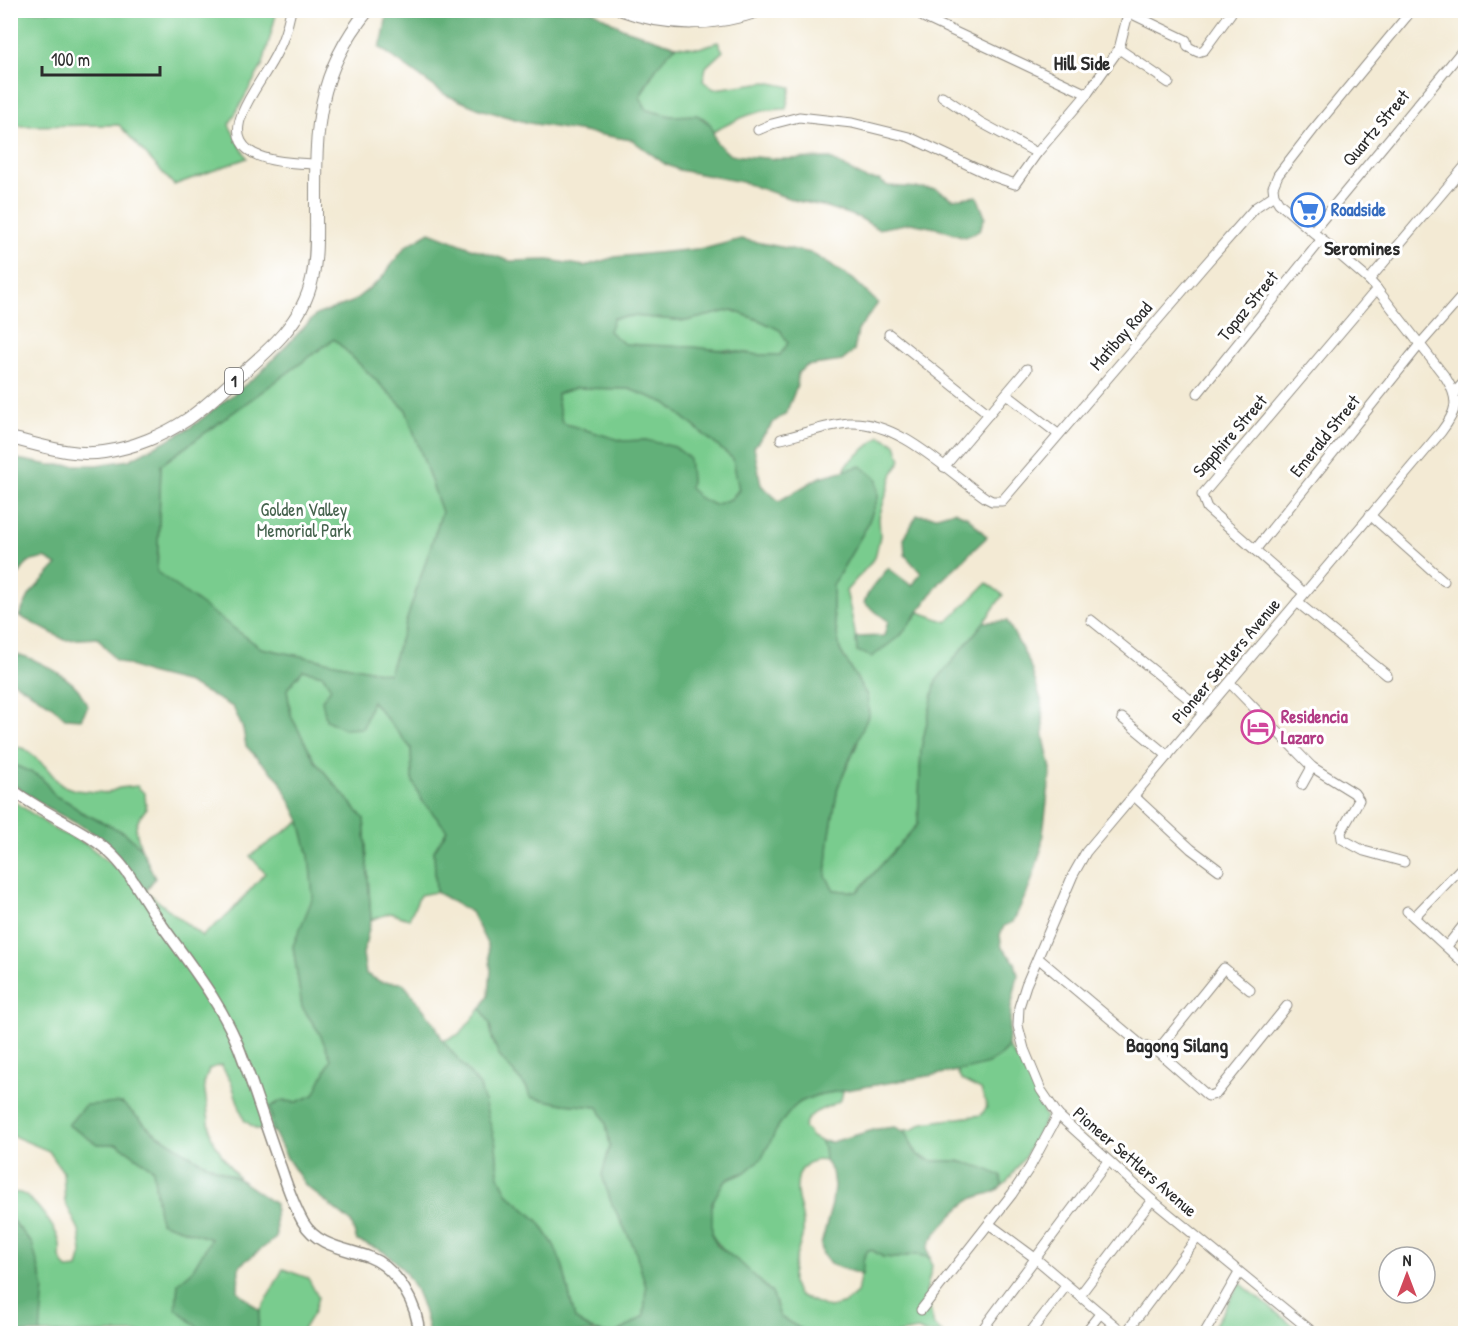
<svg xmlns="http://www.w3.org/2000/svg" width="1476" height="1344" font-family="'Patrick Hand',sans-serif">
	<rect width="100%" height="100%" fill="#fff"/>
	<filter id="ink" filterUnits="userSpaceOnUse"><feTurbulence type="fractalNoise" baseFrequency=".0167" numOctaves="2"/><feDisplacementMap in="SourceGraphic" scale="12" xChannelSelector="R" yChannelSelector="G"/><feConvolveMatrix kernelMatrix="1 2 1 2 8 2 1 2 1" color-interpolation-filters="sRGB"/></filter>
	<filter id="wash" filterUnits="userSpaceOnUse"><feTurbulence type="fractalNoise" baseFrequency=".008" numOctaves="4" result="noise"/><feDisplacementMap in="SourceGraphic" scale="24" xChannelSelector="R" yChannelSelector="G"/><feGaussianBlur stdDeviation="1.35" result="paint"/><feColorMatrix in="noise" values="0 0 0 0 0 0 0 0 0 0 0 0 0 0 0 0 0 1.4 0 .05"/><feComposite in="paint" operator="in"/></filter>
	<g filter="url(#wash)">
		<rect width="100%" height="100%" fill="#f3ead4"/>
		<g fill="#79cc8e" stroke="#527c5c" stroke-width="1.5">
			<path d="M10,11H277L263,64L229,125L247,158L174,185L119,125L11,126Z"/>
			<path d="M718,42L723,51L706,67L703,81L714,89L766,82L791,87L786,109C757,109 739,118 713,132C707,109 688,117 672,116C664,115 655,112 647,110L640,97L662,58L676,46L699,48Z"/>
			<path d="M731,310L761,321L780,330L789,343L780,355H759L729,350L624,344L608,331L614,318L633,316L686,321Z"/>
			<path d="M334,339L406,410L442,512L389,674L261,648L157,573L161,465Z"/>
			<path d="M576,388L629,389L666,403L733,459L739,489L731,499L714,505L698,498L690,488L691,479L646,440L623,441L562,423C561,413 557,404 557,393Z"/>
			<path d="M880,436L896,444L901,460L893,473L879,517L880,536L875,558L846,591C851,611 856,631 857,651L901,635L919,612L947,622L987,583L1003,595L984,622L936,681L921,749L918,824L857,892L834,890L826,876L829,840L838,787L857,745L867,696L840,650L833,612V585L866,528L878,498L877,479L861,466L844,471L848,463Z"/>
			<path d="M303,670L323,675L332,688L371,700L411,748L412,779L421,799L447,830L434,851L436,892L420,895L409,919L390,913L371,920L364,819L315,761L291,716L287,689Z"/>
			<path d="M10,745L25,749L45,766L61,785L75,790L107,793L119,788L137,786L145,794L146,809C133,826 134,827 141,848L125,833L81,812L68,802L55,796L41,777L11,763Z"/>
			<path d="M11,799L57,831L86,844L202,936L229,914L265,873L250,856L300,821L309,856L314,897L293,946L302,1007L319,1032L331,1059L314,1095L297,1102L281,1101L270,1107L274,1132L256,1129L244,1120L231,1082L221,1065L209,1069L204,1084L211,1136L223,1157L240,1180L194,1158L152,1131L122,1103L97,1144H118L153,1169L160,1222L212,1239L192,1271L178,1283L176,1309L199,1328L200,1333H40L32,1243L11,1219V1193C14,1193 17,1192 20,1193C33,1197 58,1230 60,1244C62,1260 56,1254 67,1269L78,1268L82,1252L79,1230L65,1202L63,1172L49,1151L11,1135Z"/>
			<path d="M481,1008L490,1024L492,1038L500,1057L527,1088L530,1097L564,1104L598,1107L606,1123L610,1146L602,1175L611,1202L635,1249L646,1287L644,1316C614,1336 608,1341 575,1319L563,1267L554,1245L539,1222L507,1193L498,1174L496,1145L443,1041L460,1034Z"/>
			<path d="M1008,1047L1027,1071L1046,1118L1026,1155L1006,1183L1002,1186L1001,1176L959,1161H932L918,1155L904,1130H912L923,1123L981,1115L987,1107L981,1090L961,1080L957,1071C973,1068 999,1061 1008,1047Z"/>
			<path d="M843,1091L841,1100C828,1109 808,1110 804,1127L812,1137L820,1141L824,1148L826,1156L825,1161C808,1157 797,1170 797,1187C796,1203 805,1213 803,1233C800,1247 790,1269 792,1283C793,1286 797,1292 798,1295L829,1308L845,1303L857,1293L864,1256L868,1250H872L883,1257L897,1258L916,1254L930,1258L932,1266L926,1292L934,1326L943,1333H924L918,1330L895,1334L808,1333L780,1317C777,1309 776,1298 770,1291C759,1277 715,1247 712,1234C709,1218 711,1199 721,1185C727,1177 738,1178 745,1172C765,1156 778,1117 799,1103C812,1095 828,1093 843,1091Z"/>
			<path d="M283,1269L308,1278L318,1297L314,1312L301,1333L257,1334L260,1311Z"/>
			<path d="M1240,1283L1302,1333H1210Z"/>
		</g>
		<g fill="#62b079" stroke="#466e52" stroke-width="1.5" fill-rule="evenodd">
			<path d="M388,11H593L622,28L676,46C660,60 649,77 640,97L647,110L671,116L697,115L711,125L716,142L730,155L778,159L829,158L866,179L879,180L888,186L936,189L953,199L977,196L985,217L979,231L965,237L936,228L910,223L878,229L860,218L823,206L797,201L742,182L679,170L665,164L632,140L529,123L480,109L446,95L379,47C386,36 384,23 388,11Z"/>
			<path d="M430,232L471,248L510,261L549,260L585,266L615,257L707,248L741,239L811,253L853,279L878,303L858,330L854,351L842,361L806,366L798,373L797,386L786,413L774,422L754,447L761,485L779,501L820,477L861,466L877,479L878,498L866,528L833,585V612L840,650L867,696L869,714L838,787L829,840L826,876L834,890L857,892L918,824L921,749L936,681L984,622L1007,621L1029,662L1042,703L1044,738L1051,769L1041,850L1030,886L1013,922L1004,926L1000,935L1002,948L1015,962L1018,975L1011,1008L1008,1047L999,1057L988,1064L969,1069L817,1095L800,1102L793,1108L779,1125L762,1158L745,1172L728,1179L722,1185L712,1203V1235L717,1245L742,1264L772,1293L780,1317L808,1333H618L644,1316L646,1287L635,1249L611,1202L602,1175L610,1146L606,1123L598,1107L564,1104L530,1097L527,1088L500,1057L492,1038L490,1024L481,1008L489,995L491,970L488,946L471,912L436,892L434,851L447,830L421,799L412,779L411,748L372,701L363,728L344,729L326,720L322,700L331,688L323,675L303,670L287,689L291,716L315,761L364,819L371,920L363,954L366,974L381,982L403,983L435,1024L443,1041L480,1086L496,1145L498,1174L507,1193L539,1222L554,1245L563,1267L575,1319L594,1332L607,1333H429C423,1304 413,1274 388,1255C380,1248 367,1245 357,1241L351,1222L306,1186L287,1158L274,1132L270,1107L281,1101L297,1102L314,1095L331,1059L319,1032L302,1007L293,946L313,897L309,856L300,821L279,779L259,760L246,746L243,729L233,707L188,683L148,673L115,660L98,638L65,640L19,616L30,594L57,565L45,558L28,562L11,585V458L50,465H96L129,460L190,428L259,374L316,315L352,302L381,279L406,246ZM732,310L761,321L780,330L788,343L780,355H759L694,347L624,344L609,331L614,318L633,316L686,321ZM334,339L406,410L442,512L389,674L261,648L157,572L161,465ZM576,388L629,389L666,403L733,459L739,490L731,499L714,505L698,497L690,488L691,479L689,458L675,447L646,440L623,441L562,423C560,413 557,404 557,394Z"/>
			<path d="M954,511L968,517L987,537L941,581L901,635L872,657L857,651L856,637L884,636L888,621L864,603C868,589 879,581 888,568L912,586L921,573L905,555L904,539L917,515L937,516Z"/>
			<path d="M11,654C29,654 66,675 78,689C82,694 84,701 88,706L81,719L65,718L51,705L11,680Z"/>
			<path d="M10,763L41,777L55,796L68,802L81,812L125,833L141,848L155,878L146,891L133,882L119,857L89,830L48,808L11,783Z"/>
			<path d="M122,1103L152,1131L194,1158L240,1180L275,1204L276,1238L239,1266L238,1291L260,1311L257,1333H200L199,1328L176,1309L178,1283L192,1271L211,1239L160,1222L153,1169L118,1144H97L68,1125L85,1105Z"/>
			<path d="M895,1127C912,1133 908,1145 918,1155C929,1165 948,1159 960,1162C975,1164 988,1169 1001,1176L1002,1186C992,1196 984,1193 972,1199C961,1205 930,1236 928,1248C928,1252 929,1255 930,1258L916,1254L897,1258L883,1257L872,1250H868L864,1256L862,1275L830,1264L823,1255L821,1245L832,1204L834,1186L832,1171L825,1161L824,1148L820,1141L832,1142L877,1129Z"/>
			<path d="M11,1219L32,1243L44,1288L40,1333H11Z"/>
		</g>
	</g>
	<g filter="url(#ink)">
		<g fill="none" stroke-linecap="round" stroke-linejoin="round">
			<g stroke="#8f8a80" stroke-width="11">
				<g id="minor">
					<path d="M291,10C288,24 285,37 278,50C268,72 251,91 242,114C223,162 286,163 316,164"/>
					<path d="M1128,12L1186,40L1188,47L1198,52L1204,50L1231,13"/>
					<path d="M923,17L1087,94"/>
					<path d="M1119,49L1169,83"/>
					<path d="M942,96L980,122L1037,153"/>
					<path d="M758,130L772,124L799,117L852,123L909,137L992,176L1015,184L1037,153L1087,94L1119,49L1129,10"/>
					<path d="M1313,231L1466,46"/>
					<path d="M1369,280L1466,165"/>
					<path d="M889,334L989,414"/>
					<path d="M1198,393L1322,239"/>
					<path d="M1454,393L1466,380"/>
					<path d="M1006,394L1058,434"/>
					<path d="M781,439C803,434 826,425 849,423C899,420 947,471 986,498L992,501H1002L1204,266L1256,207L1274,195"/>
					<path d="M944,467L1027,369"/>
					<path d="M1370,515L1444,581"/>
					<path d="M1255,550L1421,343L1466,292"/>
					<path d="M1304,593L1207,508L1202,495L1377,289"/>
					<path d="M1297,602L1387,675"/>
					<path d="M1091,620L1205,712"/>
					<path d="M1230,683L1312,767"/>
					<path d="M1122,718L1168,756"/>
					<path d="M1302,785L1312,767L1354,793L1359,800L1341,832L1342,839L1364,851L1404,862"/>
					<path d="M1134,796L1191,849L1219,870"/>
					<path d="M1407,911L1466,965"/>
					<path d="M1414,917L1466,863"/>
					<path d="M1447,946L1466,922"/>
					<path d="M1038,958L1140,1044L1157,1051L1208,1096L1216,1094L1287,1006"/>
					<path d="M1157,1051L1224,968L1250,990"/>
					<path d="M989,1224L1035,1258L1125,1334L1197,1238"/>
					<path d="M1080,1295L1152,1200"/>
					<path d="M921,1310L1012,1194L1030,1167L1058,1115"/>
					<path d="M979,1334L1108,1161"/>
					<path d="M1029,1334L1066,1286"/>
					<path d="M1084,1334L1100,1314"/>
					<path d="M1204,1334L1239,1273"/>
					<path d="M1315,1334L1152,1200L1058,1115L1041,1090L1024,1049L1018,1026L1019,1007L1026,985L1073,875L1086,852L1441,432C1457,411 1460,401 1446,378L1377,289L1369,280L1279,203L1274,195L1273,187L1278,175L1313,130L1412,10"/>
				</g>
			</g>
			<g stroke="#8f8a80" stroke-width="13">
				<path id="major" d="M10,788C41,813 80,826 109,852C129,870 142,896 157,918C186,960 220,1000 239,1048C254,1087 266,1128 281,1168C287,1186 294,1206 303,1222C318,1247 345,1248 369,1257C397,1268 418,1305 419,1334"/>
			</g>
			<g stroke="#8f8a80" stroke-width="14">
				<g id="highway">
					<path d="M622,10C667,27 716,26 761,10"/>
					<path d="M10,438C41,445 72,457 104,452C133,448 164,435 188,419C204,408 219,394 233,381C266,353 303,323 312,279C317,258 316,234 316,212C316,132 314,76 368,10"/>
				</g>
			</g>
			<use href="#minor" stroke="#fff" stroke-width="9"/>
			<use href="#major" stroke="#fff" stroke-width="10"/>
			<use href="#highway" stroke="#fff" stroke-width="12"/>
		</g>
	</g>
	<defs>
		<g id="supermarket-ring" transform="scale(1.725)"><circle r="9.5" fill="#fff" stroke="#3f7fe0" stroke-width="1.5"/><path d="M-6-5.5h2.5l.6 2H6L4.5 2H-2.5L-4.4-4H-6ZM-1.5 3.2a1.3 1.3 0 1 0 .1 0ZM3 3.2a1.3 1.3 0 1 0 .1 0Z" fill="#3f7fe0"/></g>
		<g id="hotel-ring" transform="scale(1.725)"><circle r="9.5" fill="#fff" stroke="#d1479c" stroke-width="1.5"/><path d="M-6-4.5h1.5V1H6V5H4.5V3h-9V5H-6ZM-4 0a1.8 1.8 0 1 1 3.6 0ZM.5 0V-2.5h3Q6-2.5 6 0Z" fill="#d1479c"/></g>
	</defs>
	<g fill-rule="evenodd">
		<use href="#supermarket-ring" x="1308" y="210"/>
		<use href="#hotel-ring" x="1258" y="727"/>
	</g>
	<g text-anchor="middle" stroke-width="6" stroke-linejoin="round" paint-order="stroke">
		<rect fill="#fff" stroke="#6b6b6b" stroke-width="1.5" x="225" y="368" width="18" height="26" rx="4.5"/>
		<g font-size="16" font-weight="bold" fill="#2b2b2b">
			<text x="234" y="387">1</text>
		</g>
		<g font-size="18" fill="#2b2b2b" stroke="#fff">
			<text transform="translate(1376 128) rotate(-50)" y="6">Quartz Street</text>
			<text transform="translate(1248 306) rotate(-51)" y="6">Topaz Street</text>
			<text transform="translate(1121 336) rotate(-49)" y="6">Matibay Road</text>
			<text transform="translate(1230 436) rotate(-49)" y="6">Sapphire Street</text>
			<text transform="translate(1325 436) rotate(-51)" y="6">Emerald Street</text>
			<text transform="translate(1226 661) rotate(-50)" y="6">Pioneer Settlers Avenue</text>
			<text transform="translate(1135 1162) rotate(41)" y="6">Pioneer Settlers Avenue</text>
		</g>
		<g font-size="18" font-weight="bold" fill="#366cbe" stroke="#fff" text-anchor="start">
			<text x="1331" y="216">Roadside</text>
		</g>
		<g font-size="18" fill="#46634e" stroke="#fff">
			<text x="304" y="516">Golden Valley<tspan x="304" dy="21">Memorial Park</tspan></text>
		</g>
		<g font-size="18" font-weight="bold" fill="#b23c85" stroke="#fff" text-anchor="start">
			<text x="1281" y="723">Residencia<tspan x="1281" dy="21">Lazaro</tspan></text>
		</g>
		<g font-size="20" font-weight="bold" fill="#2b2b2b" stroke="#fff">
			<text x="1082" y="70">Hill Side</text>
			<text x="1362" y="255">Seromines</text>
			<text x="1177" y="1052">Bagong Silang</text>
		</g>
	</g>
	<rect width="1476" height="1344" fill="none" stroke="#fff" stroke-width="36"/>
	<g transform="translate(1407 1275)"><circle r="28" fill="#ffffff" stroke="#aaaaaa" stroke-width="1.5"/>
	<path d="M0-4.5L10 22L0 15L-10 22Z" fill="#d1495b"/>
	<text y="-9" font-size="16" font-weight="bold" text-anchor="middle" fill="#2b2b2b">N</text>
	</g>
	<path d="M42 66v9h118v-9" fill="none" stroke="#2b2b2b" stroke-width="3"/>
	<text x="51" y="66" font-size="18" fill="#2b2b2b" stroke="#ffffff" stroke-width="4.5" paint-order="stroke">100 m</text>
</svg>
